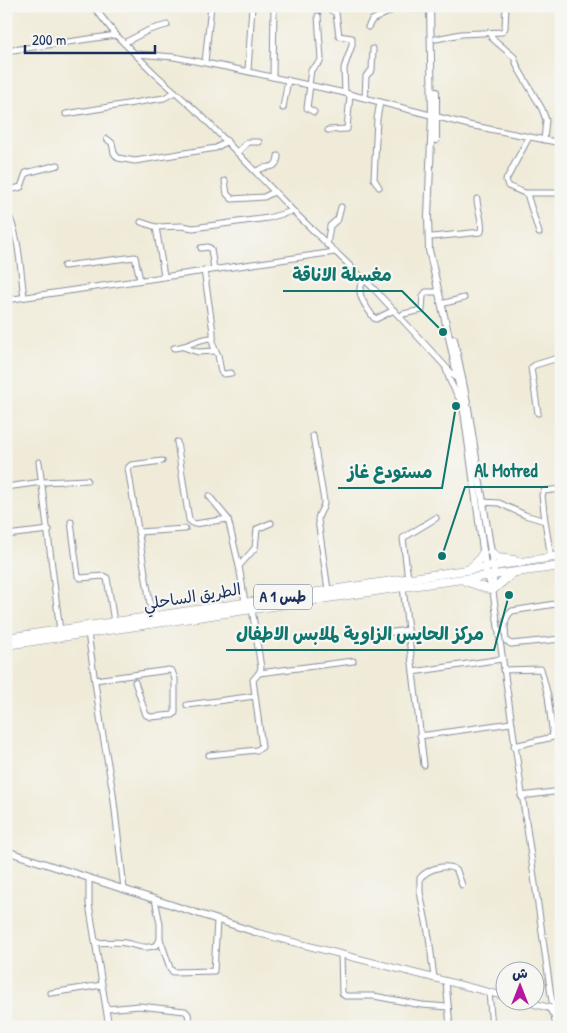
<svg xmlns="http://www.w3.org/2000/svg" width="567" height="1033" font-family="'Patrick Hand','Playpen Sans Arabic',sans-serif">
	<rect width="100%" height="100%" fill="#f6f6f2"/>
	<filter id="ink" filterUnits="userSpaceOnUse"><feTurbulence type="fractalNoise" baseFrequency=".02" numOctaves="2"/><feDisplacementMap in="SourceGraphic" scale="10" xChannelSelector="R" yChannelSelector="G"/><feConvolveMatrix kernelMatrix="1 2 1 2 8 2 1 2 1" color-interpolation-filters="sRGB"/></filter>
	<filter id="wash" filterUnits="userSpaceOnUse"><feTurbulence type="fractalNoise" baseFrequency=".0096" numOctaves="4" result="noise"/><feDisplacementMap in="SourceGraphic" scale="20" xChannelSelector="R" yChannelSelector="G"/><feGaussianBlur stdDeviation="1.12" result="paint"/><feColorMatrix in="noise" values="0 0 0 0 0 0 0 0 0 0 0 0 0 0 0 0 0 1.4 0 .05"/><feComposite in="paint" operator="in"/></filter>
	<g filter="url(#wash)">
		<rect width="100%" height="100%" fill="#f0ebd8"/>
	</g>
	<g filter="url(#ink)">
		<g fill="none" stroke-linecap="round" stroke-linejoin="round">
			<g stroke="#868d9b" stroke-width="7">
				<g id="minor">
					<path d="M93,6L116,35L154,73L202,116L293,211L374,289L457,379"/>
					<path d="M323,6L336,13L339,36L352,38V45L344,68L345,93"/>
					<path d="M408,6L414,9H430"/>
					<path d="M368,27L372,20L401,6"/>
					<path d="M491,33L492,38L514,57L518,68L542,109L546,120L544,140"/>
					<path d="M436,39L461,34L502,32L505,28L506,6"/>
					<path d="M124,43L149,30L167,25"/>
					<path d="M6,51L116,35"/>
					<path d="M136,54L174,57L231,68L345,93L469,125L561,143"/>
					<path d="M205,62L211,6"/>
					<path d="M248,71L252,6"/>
					<path d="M273,77L274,6"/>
					<path d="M309,85L311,70L320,62L321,59L318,16"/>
					<path d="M310,85L307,108L314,112"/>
					<path d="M365,98L366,76L372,70L373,49"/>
					<path d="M283,108L288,80"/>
					<path d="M66,114L164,98L175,92"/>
					<path d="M328,130L347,129L350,95"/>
					<path d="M529,137L506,180L508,186L527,194L539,233"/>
					<path d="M107,139L112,143L114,153L118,158L135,161L216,148L227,141"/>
					<path d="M238,152L248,142H259"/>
					<path d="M256,172C264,163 277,173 278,156"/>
					<path d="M225,181L227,194L232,199L264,197L274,192"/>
					<path d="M379,187L374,179L377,119L380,102"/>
					<path d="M6,191L21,187L26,173L58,165"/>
					<path d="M525,193H561"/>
					<path d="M6,210C20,235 20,269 24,297"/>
					<path d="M141,222L156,227L182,226L193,228L268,218L293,211"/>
					<path d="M156,227L164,276"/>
					<path d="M432,237L481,232C484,223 477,210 477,199"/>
					<path d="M327,245L330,226L338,219L341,207"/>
					<path d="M201,248L208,247L211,249L214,269"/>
					<path d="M64,266L135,257L140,280"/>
					<path d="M204,270L213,332V345L218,355L221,372L224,374L231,373"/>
					<path d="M365,281C352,290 367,308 374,318L376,319L394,310"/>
					<path d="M6,300L335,252"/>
					<path d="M445,303L464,298"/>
					<path d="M560,307L561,304"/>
					<path d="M400,317L403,314L422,310L423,296L426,292H438"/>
					<path d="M183,347L198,352L215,351"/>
					<path d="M174,348C189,347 197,338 213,338"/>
					<path d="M446,369L450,381L461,402"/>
					<path d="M538,413L531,368L535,365L561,357"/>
					<path d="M313,436L324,501C325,509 318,512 318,520L328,590"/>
					<path d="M177,442L189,520L194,524L228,519"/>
					<path d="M39,462L60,631"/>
					<path d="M6,487L42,482L87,480"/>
					<path d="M209,496L228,519L239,566L245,602"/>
					<path d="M483,502L499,503L525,515L545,521L551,558"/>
					<path d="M545,521L542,495L544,491L561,489"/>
					<path d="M71,522L78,576L81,578L103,576L107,578L114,622"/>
					<path d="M138,532L185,529"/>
					<path d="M6,535L49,530"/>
					<path d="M239,566L255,548L257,529L271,523"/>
					<path d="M494,575L493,592L551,995L552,1001L558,1010"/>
					<path d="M487,576L493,592"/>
					<path d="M408,579L403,538L436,518"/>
					<path d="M403,587L413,672"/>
					<path d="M561,603L512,611C503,619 505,629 506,641L511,644L561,639"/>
					<path d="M152,616L128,468L131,465L162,461"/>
					<path d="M88,633L101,724L113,793L124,889"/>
					<path d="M372,635L408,630"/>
					<path d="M503,670L541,669L548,696L553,737L514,746"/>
					<path d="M259,673L353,661"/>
					<path d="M95,680L169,670L172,671L175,679V713L173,715L151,717L146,715L135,682"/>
					<path d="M187,705L255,696"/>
					<path d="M420,736L511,723"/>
					<path d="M209,755L257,750L262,747L253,680L259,673L261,668L252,609"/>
					<path d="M424,765L413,672L502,659"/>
					<path d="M521,796L561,791"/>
					<path d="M89,879V904L109,1027"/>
					<path d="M155,899L160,924V939L170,968L173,972L214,971L217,921"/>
					<path d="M96,943C105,943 116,941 125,943C137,945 144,950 157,945L160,939"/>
					<path d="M341,954L342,993L345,996H374L422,1005L448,1007"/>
					<path d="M434,978L429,937L420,892V878C428,869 448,862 457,871L462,885"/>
					<path d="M446,981L450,1027"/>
					<path d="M489,992L492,1027"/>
					<path d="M51,993L102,985"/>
					<path d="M549,1008L554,1016L556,1027"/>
					<path d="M107,1009L139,1006L185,1011L188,1014L190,1027"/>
				</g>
			</g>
			<g stroke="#868d9b" stroke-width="8">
				<g id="major">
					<path d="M430,6L432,115L428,217L429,250L449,337L463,404L486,572"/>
					<path d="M436,140V92"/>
					<path d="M454,339L467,402L494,571"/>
					<path d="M6,851L258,933L504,996"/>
					<path d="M520,1000L561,1011"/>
				</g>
			</g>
			<g stroke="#868d9b" stroke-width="9">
				<g id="highway">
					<path d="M491,552L498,558L514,560"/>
					<path d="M468,570L477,562L483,553"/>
					<path d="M465,581L491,590"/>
					<path d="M494,589L513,573"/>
					<path d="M6,638L561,556"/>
					<path d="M6,645L403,587L561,566"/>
				</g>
			</g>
			<use href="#minor" stroke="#fff" stroke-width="5"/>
			<use href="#major" stroke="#fff" stroke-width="6"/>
			<use href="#highway" stroke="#fff" stroke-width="8"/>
		</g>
	</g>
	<g text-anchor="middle" stroke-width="4.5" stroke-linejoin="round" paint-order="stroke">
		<rect fill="#f6f6f2" stroke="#5d6b8a" stroke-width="1" x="254" y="584.5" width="58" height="25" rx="4"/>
		<g font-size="15" font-weight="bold" fill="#1b2f5e">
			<text x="283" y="602">A 1 طس</text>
		</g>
		<g font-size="16" fill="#1b2f5e" stroke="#f6f6f2">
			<text transform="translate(192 596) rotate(-9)" y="6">الطريق الساحلي</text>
		</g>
	</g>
	<path fill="none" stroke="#0f766e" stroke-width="2" d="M443 332L402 291H283M442 556L465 487H548M456 406L442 488H338M509 595L494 650H226"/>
	<g fill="#0f766e" stroke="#f6f6f2" stroke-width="2">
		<circle cx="443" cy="332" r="5"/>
		<circle cx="442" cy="556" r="5"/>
		<circle cx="456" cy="406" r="5"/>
		<circle cx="509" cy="595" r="5"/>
	</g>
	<g font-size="18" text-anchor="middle" font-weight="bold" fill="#0f766e" stroke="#f6f6f2" stroke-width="4.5" stroke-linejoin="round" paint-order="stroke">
		<text x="342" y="281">مغسلة الاناقة</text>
		<text x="506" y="477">Al Motred</text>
		<text x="390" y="478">مستودع غاز</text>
		<text x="360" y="640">مركز الحايس الزاوية لملابس الاطفال</text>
	</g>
	<rect width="567" height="1033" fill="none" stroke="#f6f6f2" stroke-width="25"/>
	<g transform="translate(520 986)"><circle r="24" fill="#f6f6f2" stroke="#9ea6b7"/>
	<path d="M0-4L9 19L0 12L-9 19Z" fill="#b5179e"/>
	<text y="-8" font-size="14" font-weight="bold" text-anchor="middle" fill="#1b2f5e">ش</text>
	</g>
	<path d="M25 45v8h130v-8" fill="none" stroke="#1b2f5e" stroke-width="2.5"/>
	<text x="32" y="45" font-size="15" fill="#1b2f5e" stroke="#f6f6f2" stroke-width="4" paint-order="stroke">200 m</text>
</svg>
